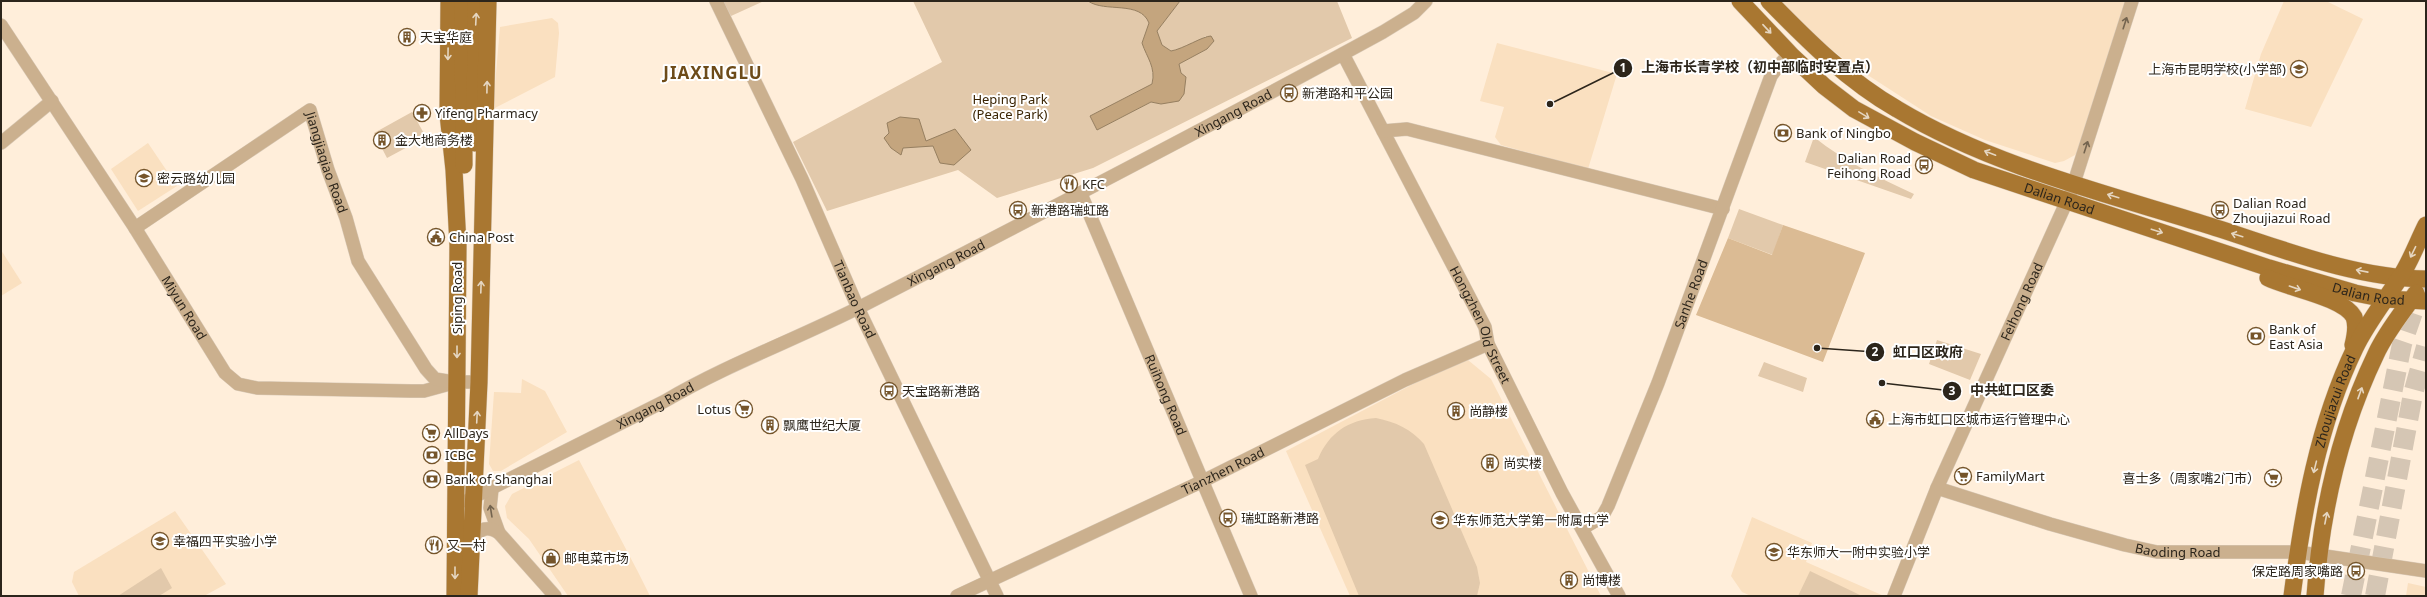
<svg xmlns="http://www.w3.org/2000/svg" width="2427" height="597" font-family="'Noto Sans','Noto Sans SC',sans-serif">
	<rect width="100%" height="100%" fill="#ffeeda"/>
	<g fill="#fae0c0">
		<path d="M1777,1H2129L2083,146L2075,155L2064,161L2055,163L1985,140L1931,116L1846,61L1805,28Z"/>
		<path d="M2284,1H2326L2363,19L2311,127L2245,109L2261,54Z"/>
		<path d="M552,18L558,23L559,33L555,77L493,109L500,27Z"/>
		<path d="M1497,43L1617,74L1588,169L1501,145L1495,137L1504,107L1480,101Z"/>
		<path d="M148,143L177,186L138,211L111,169Z"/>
		<path d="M1,250L22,283L1,296Z"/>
		<path d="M1468,360L1491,379L1601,596H1350L1286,451L1455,362Z"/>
		<path d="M522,379L545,391L567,432L501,471H493L489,464L494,392L521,393Z"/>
		<path d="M579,460L637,570L650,596H568L529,539L507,518L505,506L512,494Z"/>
		<path d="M175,511L226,584L204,596H79L72,582L74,572Z"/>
		<path d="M1752,517L1812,543L1806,562L1884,596H1751L1742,592L1731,576Z"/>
		<path d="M2408,583L2426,587V596H2406Z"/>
	</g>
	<g fill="#e2c9ab">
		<path d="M723,1H764L731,16Z"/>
		<path d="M913,1H1088C1105,13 1140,0 1149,23L1142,43L1153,65L1152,84L1090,116L1097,130L1151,102L1161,104L1181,73L1179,64L1207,49L1206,36L1190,45L1171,51L1162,45L1157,31L1180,1H1337L1352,38L1093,168L997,198L958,170L827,211L793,142L942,62Z"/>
		<path d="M412,112L426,137L387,158L374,133Z"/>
		<path d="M1814,137C1845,162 1878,177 1914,194L1911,199L1805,162Z"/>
		<path d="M1739,209L1783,225L1773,255L1728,238Z"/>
		<path d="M1937,340L1981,354L1970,380L1929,364Z"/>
		<path d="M1764,362L1807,378L1803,392L1758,376Z"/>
		<path d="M1376,418C1396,422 1411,429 1424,444L1477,567L1480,583L1477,596H1359L1305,465L1318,459C1329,433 1348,420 1376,418Z"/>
		<path d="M161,568L172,588L159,596H118Z"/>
		<path d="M1810,571L1862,596H1798Z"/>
	</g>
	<path fill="#dbbb94" d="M1783,225L1865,253L1823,362L1696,315L1728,238L1772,255Z"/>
	<g fill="#c4a57e" stroke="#967f60">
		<path d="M1088,1H1180L1157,31L1162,45L1171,51C1183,49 1203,36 1211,36L1214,41L1207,49L1179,64L1181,73L1186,77L1184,94L1179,101L1161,104L1151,102L1097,130L1090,116L1152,84C1156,67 1147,58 1142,43L1149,23C1140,0 1105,13 1088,1Z"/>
		<path d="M900,117L919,119L926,141L955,129L971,150L954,165L940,163L933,146L903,148L901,155L891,148L884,138L889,133L887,123Z"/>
	</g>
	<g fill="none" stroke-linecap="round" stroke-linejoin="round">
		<g stroke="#d5c6b4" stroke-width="20" stroke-dasharray="20 10" stroke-linecap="butt">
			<path d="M2351,596L2402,344L2422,286"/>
			<path d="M2375,596L2413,394L2426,347"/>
		</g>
		<g stroke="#d9cab8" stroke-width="14">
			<g id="minor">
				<path id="s1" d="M716,1L802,179L858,308L997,596"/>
				<path id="s2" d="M1,25L135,228L225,373L238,384L257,388L411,391H424L457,382H479"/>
				<path id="s3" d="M1343,54L1485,327L1488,344L1562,493L1619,596"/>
				<path d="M1383,131L1407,129L1723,209"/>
				<path d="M1,143L52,101"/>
				<path id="s4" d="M1081,194L1251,596"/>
				<path id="s5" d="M135,228L310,110L328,170L346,218L358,261L426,369L435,379L454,382"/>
				<path id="s6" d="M1937,488L2050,524L2125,545L2157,552H2298L2426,571"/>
				<path d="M492,489L490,508L499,533"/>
				<path id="s7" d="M466,501L665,401C728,364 797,339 862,306C1037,216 1211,126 1383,32L1414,13L1426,1"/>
				<path id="s8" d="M1583,528L1602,517L1608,506L1658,383L1771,76L1779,65L1790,54"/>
				<path d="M472,538C481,529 487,525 499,533L555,596"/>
				<path id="s9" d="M957,596L1203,481L1405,380L1488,344"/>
				<path id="s10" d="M1894,596L1937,488L2071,192L2132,1"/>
			</g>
		</g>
		<g stroke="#d9cab8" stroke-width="18">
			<g id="major">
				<path d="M449,1L448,114L454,170L458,245L455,596"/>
				<path d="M463,1L464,165"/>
				<path id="s11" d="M1740,1L1792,56L1824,86L1854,109L1915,142L1974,170L2269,268L2355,293L2385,299L2426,301"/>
				<path d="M1769,1C1808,41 1848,81 1897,109C1990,165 2104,193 2207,225C2278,247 2351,278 2426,279"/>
				<path d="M475,143L476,1"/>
				<path d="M2268,278C2288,288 2343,297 2354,317C2357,325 2355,337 2353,345"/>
				<path d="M469,596L479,382L488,1"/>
				<path id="s12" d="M2292,596C2303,511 2318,425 2355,348C2367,323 2384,302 2399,279C2410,263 2417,243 2426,225"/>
				<path d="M2315,596C2321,514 2340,429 2376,354C2386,332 2402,313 2416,293"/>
			</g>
		</g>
		<use href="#minor" stroke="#cbb08e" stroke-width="13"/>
		<use href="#major" stroke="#a97731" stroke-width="17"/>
	</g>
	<defs><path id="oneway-shaft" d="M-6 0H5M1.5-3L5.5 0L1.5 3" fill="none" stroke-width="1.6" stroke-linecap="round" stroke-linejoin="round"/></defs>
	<g stroke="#e5d6c1">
		<use href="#oneway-shaft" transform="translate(476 19) rotate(-87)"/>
		<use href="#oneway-shaft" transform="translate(1767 29) rotate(47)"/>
		<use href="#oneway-shaft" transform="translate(448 54) rotate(91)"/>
		<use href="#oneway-shaft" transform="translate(487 87) rotate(-89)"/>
		<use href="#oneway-shaft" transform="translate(1864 115) rotate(31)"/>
		<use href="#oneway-shaft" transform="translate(1990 153) rotate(-159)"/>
		<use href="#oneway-shaft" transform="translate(2113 196) rotate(-163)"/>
		<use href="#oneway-shaft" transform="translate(2157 231) rotate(18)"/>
		<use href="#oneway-shaft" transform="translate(2237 235) rotate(-163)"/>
		<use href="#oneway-shaft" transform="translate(2413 252) rotate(116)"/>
		<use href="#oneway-shaft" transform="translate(2362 271) rotate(-169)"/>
		<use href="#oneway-shaft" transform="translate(481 287) rotate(-88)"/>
		<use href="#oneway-shaft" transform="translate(2295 288) rotate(19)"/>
		<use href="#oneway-shaft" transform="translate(457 352) rotate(90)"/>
		<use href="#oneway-shaft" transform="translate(2360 393) rotate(-70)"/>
		<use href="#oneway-shaft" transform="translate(477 417) rotate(-87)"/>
		<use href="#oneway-shaft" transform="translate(2315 467) rotate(104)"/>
		<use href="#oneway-shaft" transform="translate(2326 518) rotate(-79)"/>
		<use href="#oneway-shaft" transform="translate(455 573) rotate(90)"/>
	</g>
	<g stroke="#74644f">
		<use href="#oneway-shaft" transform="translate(2125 23) rotate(-72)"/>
		<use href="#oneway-shaft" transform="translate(2086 147) rotate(-72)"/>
		<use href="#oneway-shaft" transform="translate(491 511) rotate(-99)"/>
	</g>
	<defs>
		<g id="building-ring" transform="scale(0.9)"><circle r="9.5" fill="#fff" stroke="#75552b" stroke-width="1.5"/><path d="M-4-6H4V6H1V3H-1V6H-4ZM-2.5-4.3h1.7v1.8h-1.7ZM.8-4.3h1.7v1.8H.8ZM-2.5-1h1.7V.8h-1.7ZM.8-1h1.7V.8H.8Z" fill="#75552b"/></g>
		<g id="school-ring" transform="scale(0.9)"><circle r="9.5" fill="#fff" stroke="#75552b" stroke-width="1.5"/><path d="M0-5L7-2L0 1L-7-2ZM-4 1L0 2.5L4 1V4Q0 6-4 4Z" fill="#75552b"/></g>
		<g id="bus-ring" transform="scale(0.9)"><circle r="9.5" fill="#fff" stroke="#75552b" stroke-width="1.5"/><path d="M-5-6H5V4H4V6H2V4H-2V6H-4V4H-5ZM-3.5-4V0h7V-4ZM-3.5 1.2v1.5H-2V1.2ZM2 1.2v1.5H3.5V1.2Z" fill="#75552b"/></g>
		<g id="pharmacy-ring" transform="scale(0.9)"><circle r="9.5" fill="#fff" stroke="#75552b" stroke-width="1.5"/><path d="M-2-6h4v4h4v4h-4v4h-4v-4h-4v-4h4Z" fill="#75552b"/></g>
		<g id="bank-ring" transform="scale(0.9)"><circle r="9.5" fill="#fff" stroke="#75552b" stroke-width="1.5"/><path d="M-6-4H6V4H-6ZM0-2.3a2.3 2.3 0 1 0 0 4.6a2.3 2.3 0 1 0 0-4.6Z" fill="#75552b"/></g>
		<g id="restaurant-ring" transform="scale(0.9)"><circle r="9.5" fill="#fff" stroke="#75552b" stroke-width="1.5"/><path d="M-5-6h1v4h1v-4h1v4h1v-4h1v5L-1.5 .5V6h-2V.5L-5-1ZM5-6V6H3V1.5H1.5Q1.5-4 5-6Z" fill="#75552b"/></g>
		<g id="civic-ring" transform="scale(0.9)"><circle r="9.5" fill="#fff" stroke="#75552b" stroke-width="1.5"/><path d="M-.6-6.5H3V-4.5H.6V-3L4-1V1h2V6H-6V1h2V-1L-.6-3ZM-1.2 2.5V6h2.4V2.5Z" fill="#75552b"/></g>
		<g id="supermarket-ring" transform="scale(0.9)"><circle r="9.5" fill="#fff" stroke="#75552b" stroke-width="1.5"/><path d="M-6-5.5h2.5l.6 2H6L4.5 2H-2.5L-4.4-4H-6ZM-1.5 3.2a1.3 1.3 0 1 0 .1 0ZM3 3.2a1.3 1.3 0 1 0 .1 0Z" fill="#75552b"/></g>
		<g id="shop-ring" transform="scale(0.9)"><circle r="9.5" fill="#fff" stroke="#75552b" stroke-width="1.5"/><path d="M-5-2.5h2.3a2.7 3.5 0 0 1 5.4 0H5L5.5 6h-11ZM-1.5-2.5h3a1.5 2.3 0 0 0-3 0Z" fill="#75552b"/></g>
	</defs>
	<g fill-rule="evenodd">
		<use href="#building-ring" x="407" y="37"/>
		<use href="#school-ring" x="2299" y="69"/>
		<use href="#bus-ring" x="1289" y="93"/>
		<use href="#pharmacy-ring" x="422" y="113"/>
		<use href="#bank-ring" x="1783" y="133"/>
		<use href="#building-ring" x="382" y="140"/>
		<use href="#bus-ring" x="1924" y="165"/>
		<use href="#school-ring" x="144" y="178"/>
		<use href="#restaurant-ring" x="1069" y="184"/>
		<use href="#bus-ring" x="1018" y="210"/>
		<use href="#bus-ring" x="2220" y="210"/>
		<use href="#civic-ring" x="436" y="237"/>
		<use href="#bank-ring" x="2256" y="336"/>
		<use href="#bus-ring" x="889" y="391"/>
		<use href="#supermarket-ring" x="744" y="409"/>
		<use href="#building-ring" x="1456" y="411"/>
		<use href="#civic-ring" x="1875" y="419"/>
		<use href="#building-ring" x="770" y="425"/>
		<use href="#supermarket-ring" x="431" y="433"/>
		<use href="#bank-ring" x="432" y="455"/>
		<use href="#building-ring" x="1490" y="463"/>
		<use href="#supermarket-ring" x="1963" y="476"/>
		<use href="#supermarket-ring" x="2273" y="478"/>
		<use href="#bank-ring" x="432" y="479"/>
		<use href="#bus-ring" x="1228" y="518"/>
		<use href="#school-ring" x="1440" y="520"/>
		<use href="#school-ring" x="160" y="541"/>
		<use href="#restaurant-ring" x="434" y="545"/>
		<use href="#school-ring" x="1774" y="552"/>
		<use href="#shop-ring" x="551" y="558"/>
		<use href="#bus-ring" x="2356" y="571"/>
		<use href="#building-ring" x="1569" y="580"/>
	</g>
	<g text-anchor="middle" stroke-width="4" stroke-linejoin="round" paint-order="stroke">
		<g font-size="13" fill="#2c251b" stroke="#fff" text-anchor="start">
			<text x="420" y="42">天宝华庭</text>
			<text x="2286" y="74" text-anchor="end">上海市昆明学校(小学部)</text>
			<text x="1302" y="98">新港路和平公园</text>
			<text x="435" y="118">Yifeng Pharmacy</text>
			<text x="1796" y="138">Bank of Ningbo</text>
			<text x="395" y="145">金大地商务楼</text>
			<text x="1911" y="163" text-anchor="end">Dalian Road<tspan x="1911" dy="15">Feihong Road</tspan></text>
			<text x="157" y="183">密云路幼儿园</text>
			<text x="1082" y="189">KFC</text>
			<text x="2233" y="208">Dalian Road<tspan x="2233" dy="15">Zhoujiazui Road</tspan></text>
			<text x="1031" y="215">新港路瑞虹路</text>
			<text x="449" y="242">China Post</text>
			<text x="2269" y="334">Bank of<tspan x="2269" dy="15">East Asia</tspan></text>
			<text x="902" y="396">天宝路新港路</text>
			<text x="731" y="414" text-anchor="end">Lotus</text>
			<text x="1469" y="416">尚静楼</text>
			<text x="1888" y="424">上海市虹口区城市运行管理中心</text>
			<text x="783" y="430">飘鹰世纪大厦</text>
			<text x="444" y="438">AllDays</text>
			<text x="445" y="460">ICBC</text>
			<text x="1503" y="468">尚实楼</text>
			<text x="1976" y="481">FamilyMart</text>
			<text x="2260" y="483" text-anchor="end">喜士多（周家嘴2门市）</text>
			<text x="445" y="484">Bank of Shanghai</text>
			<text x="1241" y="523">瑞虹路新港路</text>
			<text x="1453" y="525">华东师范大学第一附属中学</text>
			<text x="173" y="546">幸福四平实验小学</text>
			<text x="447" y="550">又一村</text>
			<text x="1787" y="557">华东师大一附中实验小学</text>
			<text x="564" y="563">邮电菜市场</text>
			<text x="2343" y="576" text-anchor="end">保定路周家嘴路</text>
			<text x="1582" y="585">尚博楼</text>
		</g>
		<g font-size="13" fill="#3a2403" stroke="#fff">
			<text x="1010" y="104">Heping Park<tspan x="1010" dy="15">(Peace Park)</tspan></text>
		</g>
		<g font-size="13" fill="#2c251b" stroke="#fff">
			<text dy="5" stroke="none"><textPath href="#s7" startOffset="860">Xingang Road</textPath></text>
			<text dy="5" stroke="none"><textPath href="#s5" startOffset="266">Jiangjiaqiao Road</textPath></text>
			<text dy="5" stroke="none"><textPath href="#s11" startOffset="382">Dalian Road</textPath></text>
			<text dy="5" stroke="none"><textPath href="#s7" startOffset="536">Xingang Road</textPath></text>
			<text dy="5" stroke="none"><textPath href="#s11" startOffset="706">Dalian Road</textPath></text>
			<text dy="5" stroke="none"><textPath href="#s8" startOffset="262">Sanhe Road</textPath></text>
			<text transform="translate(457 298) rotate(-90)" y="5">Siping Road</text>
			<text dy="5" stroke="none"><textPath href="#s1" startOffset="329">Tianbao Road</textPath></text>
			<text dy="5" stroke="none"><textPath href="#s10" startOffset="321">Feihong Road</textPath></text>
			<text dy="5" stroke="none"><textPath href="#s2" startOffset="337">Miyun Road</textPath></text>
			<text dy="5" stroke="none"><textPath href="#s3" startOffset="304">Hongzhen Old Street</textPath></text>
			<text dy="5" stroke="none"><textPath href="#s4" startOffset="218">Ruihong Road</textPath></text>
			<text dy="5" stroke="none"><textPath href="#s12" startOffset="200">Zhoujiazui Road</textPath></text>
			<text dy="5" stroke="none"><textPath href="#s7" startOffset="212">Xingang Road</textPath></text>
			<text dy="5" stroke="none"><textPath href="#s9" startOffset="294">Tianzhen Road</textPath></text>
			<text dy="5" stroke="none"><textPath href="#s6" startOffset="250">Baoding Road</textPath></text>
		</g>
		<g font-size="17" font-weight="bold" letter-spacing="1" fill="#6d4b18" stroke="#fff">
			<text x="713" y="79">JIAXINGLU</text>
		</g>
	</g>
	<path fill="none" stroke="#2c251b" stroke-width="1.5" d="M1550 104L1623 68M1817 348L1875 352M1882 383L1952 391"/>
	<g fill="#2c251b" stroke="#fff" stroke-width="1.5">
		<circle cx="1550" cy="104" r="4"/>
		<circle cx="1817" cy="348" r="4"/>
		<circle cx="1882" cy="383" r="4"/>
		<circle cx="1623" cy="68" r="10"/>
		<circle cx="1875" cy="352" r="10"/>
		<circle cx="1952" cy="391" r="10"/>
	</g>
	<g font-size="12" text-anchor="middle" font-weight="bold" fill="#fff">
		<text x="1623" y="72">1</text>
		<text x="1875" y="356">2</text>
		<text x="1952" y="395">3</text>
	</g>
	<g font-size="14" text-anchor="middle" font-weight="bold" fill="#2c251b" stroke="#fff" stroke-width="4" stroke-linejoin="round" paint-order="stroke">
		<text x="1760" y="72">上海市长青学校（初中部临时安置点）</text>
		<text x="1928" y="357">虹口区政府</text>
		<text x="2012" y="395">中共虹口区委</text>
	</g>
	<rect width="2427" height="597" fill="none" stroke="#2c251b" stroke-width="4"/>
</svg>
